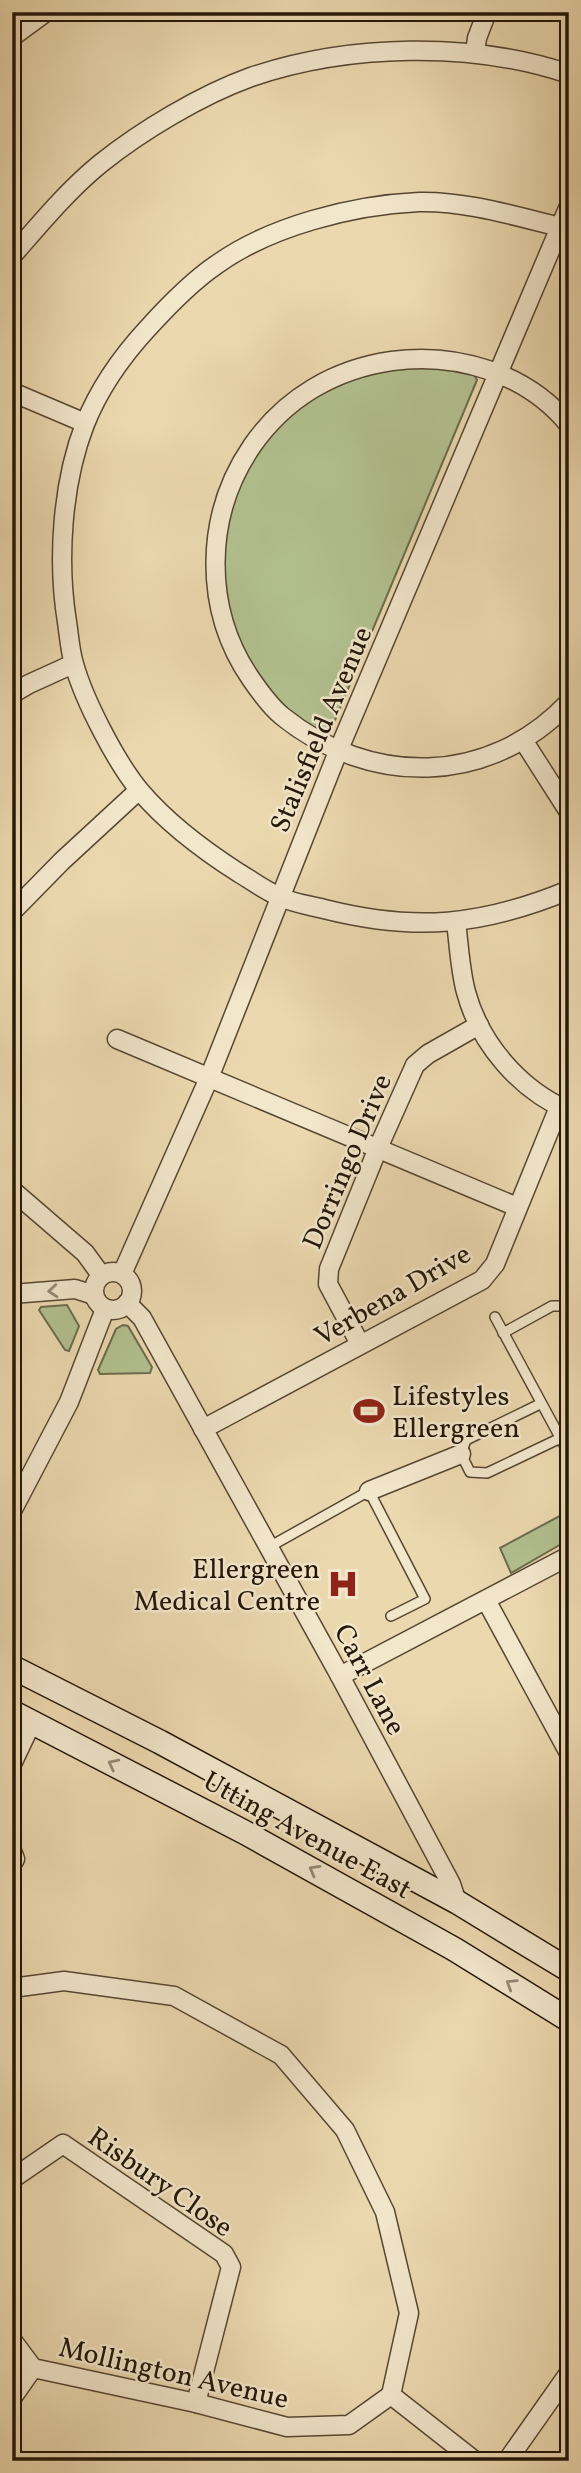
<svg xmlns="http://www.w3.org/2000/svg" width="581" height="2473" font-family="Vollkorn,serif">
	<rect width="100%" height="100%" fill="#ebd8af"/>
	<filter id="stains"><feTurbulence type="fractalNoise" baseFrequency=".00286" numOctaves="4"/><feColorMatrix values="0 0 0 0 .2 0 0 0 0 .09 0 0 0 0 .02 0 0 0 .5 -.17"/></filter>
	<radialGradient id="worn" r=".72"><stop offset=".6" stop-color="#630" stop-opacity="0"/><stop offset="1" stop-color="#630" stop-opacity=".3"/></radialGradient>
	<g fill="#b2c08f" stroke="#6b6c4c" stroke-width="2">
		<path d="M400,367L450,368L473,373L477,380L330,732L326,735C295,721 274,699 256,671C215,607 211,526 252,460C258,452 263,441 270,434C291,412 319,389 348,379C364,373 383,371 400,367Z"/>
		<path d="M67,1305L79,1326L69,1351L65,1350L39,1310L41,1307Z"/>
		<path d="M123,1325L128,1326L152,1367L150,1373L100,1374L98,1370L116,1329Z"/>
		<path d="M569,1511V1537L563,1543L511,1573L500,1548Z"/>
	</g>
	<g fill="none" stroke-linecap="round" stroke-linejoin="round">
		<g stroke="#564732" stroke-width="12">
			<g id="lane">
				<path d="M495,1317L569,1454"/>
				<path d="M503,1333L552,1306H569"/>
				<path d="M540,1404L466,1440L461,1454L470,1472L487,1473L569,1434"/>
				<path d="M269,1547L369,1491L425,1599L391,1616"/>
			</g>
		</g>
		<g stroke="#564732" stroke-width="21">
			<g id="street">
				<path d="M12,37L46,12"/>
				<path d="M475,52L477,38L487,12"/>
				<path d="M569,233L560,227C514,216 467,201 419,202C353,205 270,226 216,265C191,282 168,306 148,328C123,355 99,389 85,424C62,483 57,560 67,622C69,635 70,651 74,664C84,700 116,762 140,791C168,824 203,850 239,873C251,880 263,889 276,895C290,903 309,905 324,909C415,932 482,926 569,890"/>
				<path d="M12,256C40,224 67,191 100,164C141,131 201,95 251,77C348,44 471,41 569,74"/>
				<path d="M12,392L85,423"/>
				<path d="M569,425C527,373 456,352 392,361C335,369 285,398 252,446C204,516 203,609 251,679C260,692 270,706 282,716C370,787 489,787 569,702"/>
				<path d="M12,694L29,684L73,664"/>
				<path d="M523,740L569,812"/>
				<path d="M12,912L62,861L139,790"/>
				<path d="M456,922C459,945 460,970 466,992C480,1044 520,1090 569,1111"/>
				<path d="M117,1039L517,1207"/>
				<path d="M12,1190L85,1253L101,1275"/>
				<circle cx="113" cy="1291" r="19"/>
				<path d="M122,1274L209,1078L339,749L569,206"/>
				<path d="M12,1294L75,1289L94,1295"/>
				<path d="M127,1303L142,1318L340,1676L451,1884L457,1902"/>
				<path d="M360,1344L328,1284L329,1269L378,1148L415,1065L428,1054L479,1025"/>
				<path d="M203,1429L482,1280L495,1264L559,1107"/>
				<path d="M369,1491L461,1454"/>
				<path d="M12,1511L69,1402L105,1309"/>
				<path d="M486,1600L569,1753"/>
				<path d="M340,1676L569,1556"/>
				<path d="M12,1764L32,1722"/>
				<path d="M12,1851L15,1859L12,1864"/>
				<path d="M12,1988L64,1981L174,1996L281,2055L345,2130L385,2212L409,2313L391,2395"/>
				<path d="M12,2179L63,2144L224,2254L231,2267L196,2403"/>
				<path d="M12,2340L33,2368L196,2403L287,2427L349,2425L391,2395L475,2461"/>
				<path d="M12,2398L33,2368"/>
				<path d="M507,2461L569,2373"/>
			</g>
		</g>
		<g stroke="#241709" stroke-width="26">
			<g id="secondary">
				<path d="M12,1667L160,1742L457,1902L569,1970"/>
				<path d="M12,1712L244,1832L454,1949L569,2020"/>
			</g>
		</g>
		<use href="#lane" stroke="#f2e6cb" stroke-width="9"/>
		<use href="#street" stroke="#f2e6cb" stroke-width="18"/>
		<use href="#secondary" stroke="#f2e6cb" stroke-width="23"/>
	</g>
	<defs><path id="oneway-chevron" d="M-2-3.5L2.5 0L-2 3.5" fill="none" stroke-width="1.6" stroke-linecap="round" stroke-linejoin="round" transform="scale(1.75)"/></defs>
	<g stroke="#958974">
		<use href="#oneway-chevron" transform="translate(53 1291) rotate(175)"/>
		<use href="#oneway-chevron" transform="translate(113 1764) rotate(-153)"/>
		<use href="#oneway-chevron" transform="translate(314 1870) rotate(-151)"/>
		<use href="#oneway-chevron" transform="translate(511 1984) rotate(-148)"/>
	</g>
	<defs>
		<g id="stadium-bare" transform="scale(2.415)"><path d="M0-5a6.5 5 0 1 0 0 10a6.5 5 0 1 0 0-10ZM-3.5-1.8h7v3.6h-7Z" fill="#8f2418" stroke="#f2e6cb" stroke-width="2.5" paint-order="stroke"/></g>
		<g id="hospital-bare" transform="scale(2.415)"><path d="M-5-5h3v3.5h4V-5h3V5h-3V1.5h-4V5h-3Z" fill="#8f2418" stroke="#f2e6cb" stroke-width="2.5" paint-order="stroke"/></g>
	</defs>
	<g fill-rule="evenodd">
		<use href="#stadium-bare" x="369" y="1411"/>
		<use href="#hospital-bare" x="343" y="1584"/>
	</g>
	<g text-anchor="middle" stroke-width="5" stroke-linejoin="round" paint-order="stroke">
		<g font-size="28" fill="#241709" stroke="#f2e6cb">
			<text transform="translate(320 729) rotate(-67)" y="10">Stalisfield Avenue</text>
			<text transform="translate(346 1161) rotate(-67)" y="10">Dorringo Drive</text>
			<text transform="translate(392 1294) rotate(-30)" y="10">Verbena Drive</text>
			<text transform="translate(371 1679) rotate(62)" y="10">Carr Lane</text>
			<text transform="translate(308 1834) rotate(29)" y="10">Utting Avenue East</text>
			<text transform="translate(161 2181) rotate(35)" y="10">Risbury Close</text>
			<text transform="translate(174 2372) rotate(13)" y="10">Mollington Avenue</text>
		</g>
		<g font-size="28" fill="#241709" stroke="#f2e6cb" text-anchor="start">
			<text x="392" y="1405">Lifestyles<tspan x="392" dy="32">Ellergreen</tspan></text>
			<text x="320" y="1578" text-anchor="end">Ellergreen<tspan x="320" dy="32">Medical Centre</tspan></text>
		</g>
	</g>
	<rect width="581" height="2473" fill="none" stroke="#ebd8af" stroke-width="42"/>
	<rect x="14" y="14" width="553" height="2445" fill="none" stroke="#241709" stroke-width="3.5"/>
	<rect x="21" y="21" width="539" height="2431" fill="none" stroke="#241709" stroke-width="2"/>
	<rect width="100%" height="100%" filter="url(#stains)"/>
	<rect width="100%" height="100%" fill="url(#worn)"/>
</svg>
